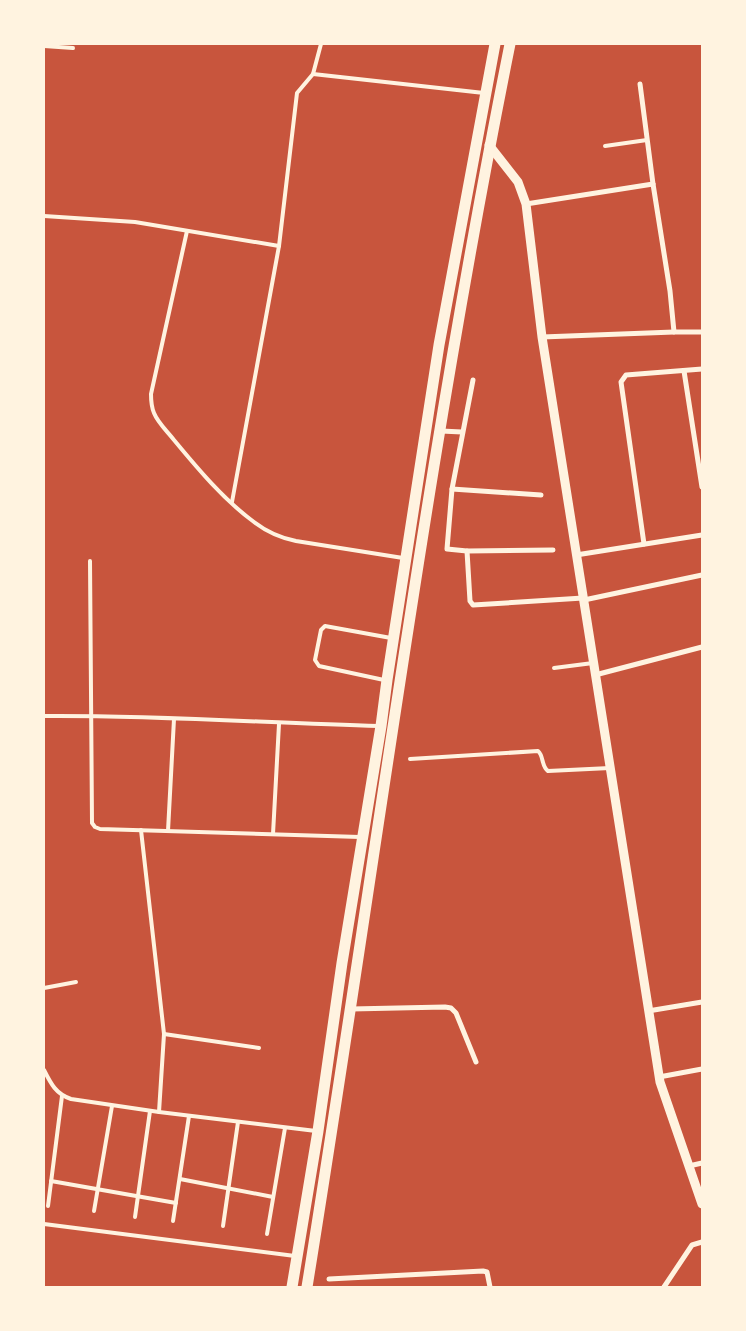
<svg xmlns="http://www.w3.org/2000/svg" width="746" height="1331" font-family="'Public Sans',sans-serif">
	<rect width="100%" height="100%" fill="#c8553d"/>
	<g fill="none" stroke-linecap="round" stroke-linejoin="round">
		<g stroke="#fff3e0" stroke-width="4">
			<path d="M44,46L73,48"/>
			<path d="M313,74L484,93"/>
			<path d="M605,146L647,140"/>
			<path d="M44,216L135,222L279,246"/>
			<path d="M187,231L151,394C151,400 151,406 154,413C158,423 167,431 174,440C198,469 224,500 254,522C267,532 281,538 296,541L403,558"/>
			<path d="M232,502L279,246L297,93L313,74L321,44"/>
			<path d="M90,561L92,823L95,827L100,829L360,837"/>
			<path d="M554,668L593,663"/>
			<path d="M384,680L319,666L315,660L321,630L325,626L391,638"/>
			<path d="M44,716C155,715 267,723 379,726"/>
			<path d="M410,759L538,751C544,756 541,766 548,771L610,768"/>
			<path d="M141,830L164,1034L159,1112"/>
			<path d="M168,831L174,719"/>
			<path d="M273,834L279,724"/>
			<path d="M44,988L76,982"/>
			<path d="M164,1034L259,1048"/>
			<path d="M44,1070C51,1084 56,1094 71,1099L159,1112L316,1131"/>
			<path d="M180,1179L273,1197"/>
			<path d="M51,1181L176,1203"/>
			<path d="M48,1206L62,1096"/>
			<path d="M94,1211L112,1106"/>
			<path d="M135,1217L150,1111"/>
			<path d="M173,1221L189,1116"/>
			<path d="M44,1224L295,1256"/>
			<path d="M223,1226L238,1122"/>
			<path d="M267,1234L285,1128"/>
		</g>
		<g stroke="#fff3e0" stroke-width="5">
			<path d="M640,84L653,184L670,291L674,332"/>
			<path d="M526,204L653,184"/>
			<path d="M542,337L674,332H702"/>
			<path d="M684,371L702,487"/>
			<path d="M473,380L452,489L447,549L467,551L553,550"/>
			<path d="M441,431L462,432"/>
			<path d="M452,489L541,495"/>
			<path d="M644,544L621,382L626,375L702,369"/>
			<path d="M467,551L470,601L473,605L583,598"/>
			<path d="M576,555L702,535"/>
			<path d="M584,600L702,575"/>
			<path d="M595,675L702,647"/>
			<path d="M351,1009L445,1007L451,1008L456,1013L476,1062"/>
			<path d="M648,1011L702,1002"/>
			<path d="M659,1077L702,1069"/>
			<path d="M689,1166L702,1163"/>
			<path d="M329,1279L483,1271L487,1272L490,1287"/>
			<path d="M664,1287L692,1245L702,1242"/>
		</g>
		<path stroke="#fff3e0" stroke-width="9" d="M489,145L518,182L526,204L542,337L660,1082L702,1204"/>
		<g stroke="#fff3e0" stroke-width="11">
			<path d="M292,1287L318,1131L342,963L381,726L387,680L439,345L495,44"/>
			<path d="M307,1287C374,873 427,456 510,44"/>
		</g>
	</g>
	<rect width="746" height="1331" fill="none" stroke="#fff3e0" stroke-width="90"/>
</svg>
